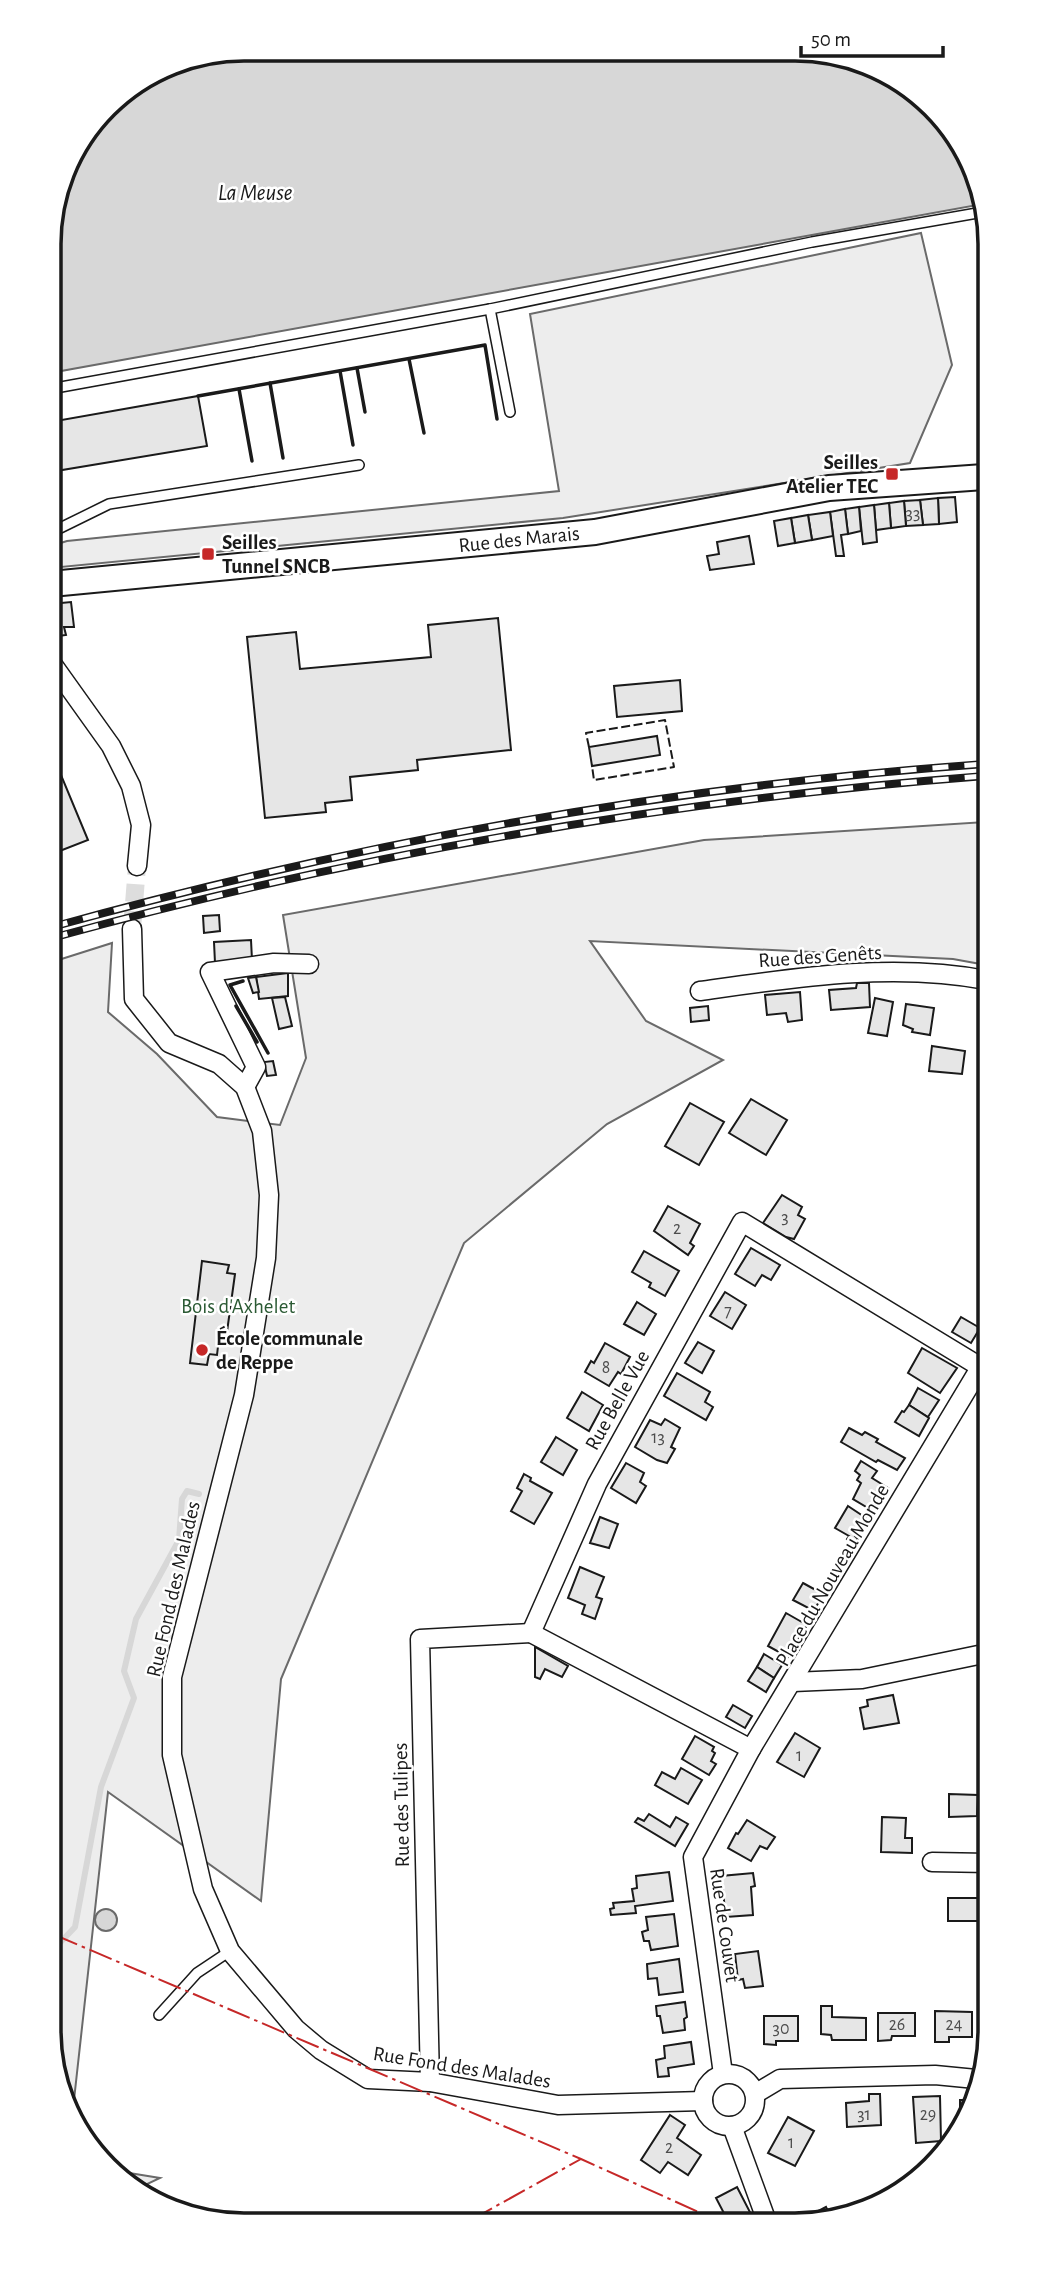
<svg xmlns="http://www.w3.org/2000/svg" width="1039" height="2274" font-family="'Alegreya Sans',sans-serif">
	<rect width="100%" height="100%" fill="#fff"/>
	<g fill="#ededed" stroke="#6a6a6a" stroke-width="2">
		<path d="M921,233L952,365L910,463L563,518L51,568V546L67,541L559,491L530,314Z"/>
		<path d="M985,822L986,965L953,959L590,941L646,1021L723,1060L607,1124L464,1243L281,1679L261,1901L108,1792L73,2109L56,2080L52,962L112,943L108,1012L157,1054L217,1117L280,1125L306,1058L283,915L704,840Z"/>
		<path d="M111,2170L160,2178L139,2188L115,2176Z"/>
	</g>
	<g fill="#d7d7d7" stroke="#6a6a6a" stroke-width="2">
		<path d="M245,49L832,53L924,98L983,194V204L50,373L49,231L69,158L115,98L170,64Z"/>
		<circle cx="106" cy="1920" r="11"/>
	</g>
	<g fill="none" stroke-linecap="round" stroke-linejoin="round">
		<path stroke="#d7d7d7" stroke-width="6" d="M55,1948L75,1927L101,1787L134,1698L124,1671L136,1619L179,1540L182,1499L187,1491L199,1494"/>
	</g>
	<g fill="#e6e6e6" stroke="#1a1a1a" stroke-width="2">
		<path d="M198,396L207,446L50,472V422Z"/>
		<path d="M955,497L957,522L939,524L938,498Z"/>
		<path d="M938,498L939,524L923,525L920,500Z"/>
		<path d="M920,500L923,525L906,526L904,501Z"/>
		<path d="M904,501L906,526L891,528L889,503Z"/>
		<path d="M889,503L891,528L876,530L874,505Z"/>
		<path d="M874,505L877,542L863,544L859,507Z"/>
		<path d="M859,507L861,531L848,534L845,509Z"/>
		<path d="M845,509L848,534L841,535L844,556H836L830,512Z"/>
		<path d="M830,512L833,536L812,540L808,515Z"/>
		<path d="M808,515L812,540L795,543L791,518Z"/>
		<path d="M791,518L795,543L778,546L774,521Z"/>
		<path d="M749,536L754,564L710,570L707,556L719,554L717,542Z"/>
		<path d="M71,602L74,627H64L66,635L51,637V604Z"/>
		<path d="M498,618L511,750L417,760L418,770L350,777L352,800L325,803L326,812L265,818L247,637L296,632L300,669L431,657L428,625Z"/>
		<path d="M680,680L682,711L617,717L614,686Z"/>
		<path d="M657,736L660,755L592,766L589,747Z"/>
		<path d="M51,751L88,840L52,854Z"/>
		<path d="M219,915L220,931L204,933L203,916Z"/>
		<path d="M251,940L252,960L215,963L214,942Z"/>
		<path d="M288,973V996L259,999L256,977Z"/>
		<path d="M256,977L259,992L253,993L248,978Z"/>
		<path d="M857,983H869L870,1007L831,1010L829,990L856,988Z"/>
		<path d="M800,992L802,1020L788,1022L786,1013L767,1015L765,995Z"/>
		<path d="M285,997L292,1026L279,1029L272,998Z"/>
		<path d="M875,998L893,1002L887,1036L868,1033Z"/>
		<path d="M906,1004L934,1008L930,1035L912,1032L913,1029L903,1025Z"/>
		<path d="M708,1006L709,1020L691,1022L690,1008Z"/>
		<path d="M932,1046L965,1051L962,1074L929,1071Z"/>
		<path d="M273,1061L276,1075L267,1076L264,1062Z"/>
		<path d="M751,1099L787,1120L766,1155L729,1133Z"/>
		<path d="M690,1103L724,1122L699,1165L665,1146Z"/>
		<path d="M782,1195L802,1207L798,1215L805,1219L794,1239L786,1237L763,1223Z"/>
		<path d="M668,1206L700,1224L690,1243L694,1246L688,1255L654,1231Z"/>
		<path d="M751,1248L780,1265L771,1280L762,1275L755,1286L735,1274Z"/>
		<path d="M644,1251L679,1271L665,1296L649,1287L651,1283L632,1272Z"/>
		<path d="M202,1261L229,1265L227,1273L235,1274L226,1339L219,1338L217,1355L209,1354L207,1365L190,1363Z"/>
		<path d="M987,1269V1290L979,1285Z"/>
		<path d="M725,1292L746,1305L732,1329L710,1316Z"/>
		<path d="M637,1302L656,1314L644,1335L624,1324Z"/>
		<path d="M961,1317L980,1328L971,1343L952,1332Z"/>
		<path d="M698,1342L714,1351L702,1373L685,1363Z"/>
		<path d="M605,1343L630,1357L621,1374L618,1372L609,1386L585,1372L591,1361L594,1363Z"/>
		<path d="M922,1348L957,1368L940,1393L908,1373Z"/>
		<path d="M677,1373L710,1392L705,1402L713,1407L706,1420L664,1396Z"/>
		<path d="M918,1388L939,1400L928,1417L909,1405Z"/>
		<path d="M582,1392L603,1405L589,1431L567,1418Z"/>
		<path d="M909,1405L929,1418L919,1436L895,1422L902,1411L904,1412Z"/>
		<path d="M665,1419L680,1428L671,1447L675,1449L667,1463L657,1460L635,1447L650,1420L661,1425Z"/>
		<path d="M849,1428L862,1435L865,1432L878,1439L876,1442L905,1458L897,1470L878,1460L876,1462L841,1442Z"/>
		<path d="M556,1437L577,1450L563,1475L541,1462Z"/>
		<path d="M861,1461L877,1471L872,1478L888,1488L873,1511L853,1499L861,1483L857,1480L860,1475L855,1471Z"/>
		<path d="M626,1463L644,1473L640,1482L646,1486L636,1503L611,1488Z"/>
		<path d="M524,1474L531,1478L530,1481L552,1493L534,1524L511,1511L522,1491L517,1488Z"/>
		<path d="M848,1506L866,1518L855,1536L858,1539L854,1545L847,1539L849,1536L835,1528Z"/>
		<path d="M600,1517L618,1524L609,1548L590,1543Z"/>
		<path d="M580,1567L604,1577L596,1597L602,1599L595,1619L582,1614L585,1605L568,1598Z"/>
		<path d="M803,1583L823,1594L814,1611L793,1600Z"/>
		<path d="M786,1613L807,1625L788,1657L768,1646Z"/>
		<path d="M535,1647L568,1666L562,1677L545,1669L540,1679L535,1677Z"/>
		<path d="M764,1654L782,1665L774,1678L757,1667Z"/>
		<path d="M757,1667L774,1678L766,1692L748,1681Z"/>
		<path d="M982,1686H988V1708H983Z"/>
		<path d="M893,1695L899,1723L864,1729L860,1708L868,1706L867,1700Z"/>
		<path d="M733,1705L752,1716L745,1728L726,1717Z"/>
		<path d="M795,1733L820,1748L804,1777L777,1762Z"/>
		<path d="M695,1736L714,1747L712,1751L715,1753L711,1761L716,1764L709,1775L682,1759Z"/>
		<path d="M681,1768L702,1780L688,1804L655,1785L662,1772L675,1779Z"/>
		<path d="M949,1794L978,1795L977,1816L949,1817Z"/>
		<path d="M649,1814L670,1827L676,1817L688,1824L675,1846L635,1822L638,1818L644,1821Z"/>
		<path d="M882,1817L906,1818L905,1838H912V1853L881,1852Z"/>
		<path d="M747,1820L775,1837L767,1849L760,1846L751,1861L728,1848L736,1833L738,1834Z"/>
		<path d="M669,1872L673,1901L635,1906L636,1913L611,1915L610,1909L614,1908L613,1903L634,1901L632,1889L637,1888L636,1876Z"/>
		<path d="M753,1873L755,1886L751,1887L753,1915L726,1917L721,1876Z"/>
		<rect x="948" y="1898" width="30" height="23"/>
		<path d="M674,1914L678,1946L651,1950L649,1941H644L642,1932L648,1930L646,1917Z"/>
		<path d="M758,1951L763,1986L745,1988L743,1979L738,1980L735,1954Z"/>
		<path d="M679,1959L683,1992L659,1995L657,1978L648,1979L647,1964Z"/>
		<path d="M685,2002L687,2017L684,2019L685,2030L663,2033L660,2016H657L656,2006Z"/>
		<path d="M821,2006H832V2017L866,2018V2040H832L831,2035L821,2034Z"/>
		<path d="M935,2011L972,2012V2037H949V2042H935Z"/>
		<path d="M878,2013H915V2036H892L891,2040L878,2041Z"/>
		<path d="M764,2016H798V2041H776V2045L764,2044Z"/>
		<path d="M691,2042L694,2064L668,2068L669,2076L658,2077L656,2060L665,2058L664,2046Z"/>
		<path d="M869,2094H880L881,2125L847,2127L846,2103L869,2101Z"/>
		<path d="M940,2096L941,2141L916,2143L913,2097Z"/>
		<path d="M960,2100H968L960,2120Z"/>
		<path d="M670,2115L685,2125L677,2138L701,2155L688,2175L668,2162L660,2173L641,2160Z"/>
		<path d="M788,2117L814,2131L795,2166L768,2153Z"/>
		<path d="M737,2187L753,2218L751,2219H727L716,2198Z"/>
		<path d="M826,2207L831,2218L837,2214L839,2218H805Z"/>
	</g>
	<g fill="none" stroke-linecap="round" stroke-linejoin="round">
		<path stroke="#ddd" stroke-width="18" stroke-dasharray="18 9" stroke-linecap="butt" d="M132,929L137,866"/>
		<g stroke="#1a1a1a" stroke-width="12">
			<g id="service">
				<path d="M490,309L510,412"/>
				<path d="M50,389L490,309L812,242L983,212"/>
				<path d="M50,533L109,504L359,465"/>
				<path d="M159,2015L197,1973L230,1951"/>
			</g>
		</g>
		<g stroke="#1a1a1a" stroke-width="21">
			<g id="minor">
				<path d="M51,662L111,746L131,786L141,825L137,866"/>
				<path d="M132,929L134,999L169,1043L219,1064L245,1087L262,1131L269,1195L266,1258L244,1395L172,1677V1755L203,1889L230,1951L296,2029L321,2050L368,2079L430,2082L558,2105L703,2101"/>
				<path d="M700,991C793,978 892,962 986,980"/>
				<path d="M245,1087L256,1067L210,972L274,963L309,964"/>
				<path d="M793,1682L862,1679L988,1653"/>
				<path d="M751,1749L531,1633L597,1484L742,1222L987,1371"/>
				<path d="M932,1862L989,1863"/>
				<path d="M723,2074L693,1857L751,1749L986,1358"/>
				<circle cx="729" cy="2100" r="26"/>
				<path d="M430,2082L420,1639L531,1633"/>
				<path d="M755,2094L780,2079L935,2075L976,2079"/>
				<path d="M732,2126L766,2219"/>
			</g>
		</g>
		<g stroke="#1a1a1a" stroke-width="28">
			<path id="secondary" d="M51,584L595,532L829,488L984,477"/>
		</g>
		<use href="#service" stroke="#fff" stroke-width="9"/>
		<use href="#minor" stroke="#fff" stroke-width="18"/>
		<use href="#secondary" stroke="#fff" stroke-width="24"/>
		<g stroke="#1a1a1a" stroke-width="8">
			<g id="rail">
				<path d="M52,927C357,843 670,786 985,764"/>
				<path d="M52,938C357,854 670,800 985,776"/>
			</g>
		</g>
		<use href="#rail" stroke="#fff" stroke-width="5" stroke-dasharray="16" stroke-linecap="butt"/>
		<path stroke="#1a1a1a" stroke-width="2" stroke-dasharray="9 3.5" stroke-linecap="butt" d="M589,747L586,733L665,720L674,767L594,780L592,766"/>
		<g stroke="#1a1a1a" stroke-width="3.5">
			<path d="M409,359L424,433"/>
			<path d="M357,368L365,412"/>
			<path d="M340,371L353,445"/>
			<path d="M270,383L283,458"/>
			<path d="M239,389L252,461"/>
			<path d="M198,396L485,345L497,419"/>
			<path d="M243,981L230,985L268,1053"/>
			<path d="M236,1006L257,1042"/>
		</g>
		<g stroke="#c62828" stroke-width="2" stroke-dasharray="24 5 3.5 5" stroke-linecap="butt">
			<path d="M55,1935L581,2159L714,2219"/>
			<path d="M471,2220L581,2159"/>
		</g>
	</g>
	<g fill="#c62828" stroke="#fff" stroke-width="2.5">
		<rect x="885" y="467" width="14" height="14" rx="3.5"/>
		<rect x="201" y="547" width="14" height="14" rx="3.5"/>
		<circle cx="202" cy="1350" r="7"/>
	</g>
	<g text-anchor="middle" stroke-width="5" stroke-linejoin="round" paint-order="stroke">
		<g font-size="18" fill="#4d4d4d">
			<text x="913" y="519">33</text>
			<text x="785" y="1223">3</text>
			<text x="677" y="1234">2</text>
			<text x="728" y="1317">7</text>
			<text x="606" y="1373">8</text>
			<text x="658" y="1443">13</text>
			<text x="799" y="1761">1</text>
			<text x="897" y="2030">26</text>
			<text x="954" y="2030">24</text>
			<text x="781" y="2034">30</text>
			<text x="864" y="2120">31</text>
			<text x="928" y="2120">29</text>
			<text x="791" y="2148">1</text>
			<text x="669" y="2153">2</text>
		</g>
		<g font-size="21" font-weight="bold" fill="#1a1a1a" stroke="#fff" text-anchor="start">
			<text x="878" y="469" text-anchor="end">Seilles<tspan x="878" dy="24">Atelier TEC</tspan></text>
			<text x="222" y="549">Seilles<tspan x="222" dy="24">Tunnel SNCB</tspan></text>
			<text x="216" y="1345">École communale<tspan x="216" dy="24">de Reppe</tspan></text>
		</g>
		<g font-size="21" fill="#1a1a1a" stroke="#fff">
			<text transform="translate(519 539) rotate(-6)" y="7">Rue des Marais</text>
			<text transform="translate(820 956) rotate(-4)" y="7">Rue des Genêts</text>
			<text transform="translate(617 1400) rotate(-61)" y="7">Rue Belle Vue</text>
			<text transform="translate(832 1575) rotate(-60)" y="7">Place du Nouveau Monde</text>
			<text transform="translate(173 1589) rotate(-77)" y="7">Rue Fond des Malades</text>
			<text transform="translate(401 1805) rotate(-91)" y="7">Rue des Tulipes</text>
			<text transform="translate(725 1925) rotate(82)" y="7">Rue de Couvet</text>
			<text transform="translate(462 2067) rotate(9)" y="7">Rue Fond des Malades</text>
		</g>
		<g font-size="21" fill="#2b5a34" stroke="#fff">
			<text x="238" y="1313">Bois d'Axhelet</text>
		</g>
		<g font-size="23" font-style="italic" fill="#1a1a1a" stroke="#fff">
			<text x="255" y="200">La Meuse</text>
		</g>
	</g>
	<path d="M0 0H1039V2274H0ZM244 61H795A183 183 0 0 1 978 244V2030A183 183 0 0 1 795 2213H244A183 183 0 0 1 61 2030V244A183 183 0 0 1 244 61Z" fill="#fff" fill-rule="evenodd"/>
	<path fill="none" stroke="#1a1a1a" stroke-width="3.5" d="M244 61H795A183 183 0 0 1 978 244V2030A183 183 0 0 1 795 2213H244A183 183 0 0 1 61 2030V244A183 183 0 0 1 244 61Z"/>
	<path d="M801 46v10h142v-10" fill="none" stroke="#1a1a1a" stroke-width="3.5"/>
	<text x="811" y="46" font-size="21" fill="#1a1a1a" stroke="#ffffff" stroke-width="5" paint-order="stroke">50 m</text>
</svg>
